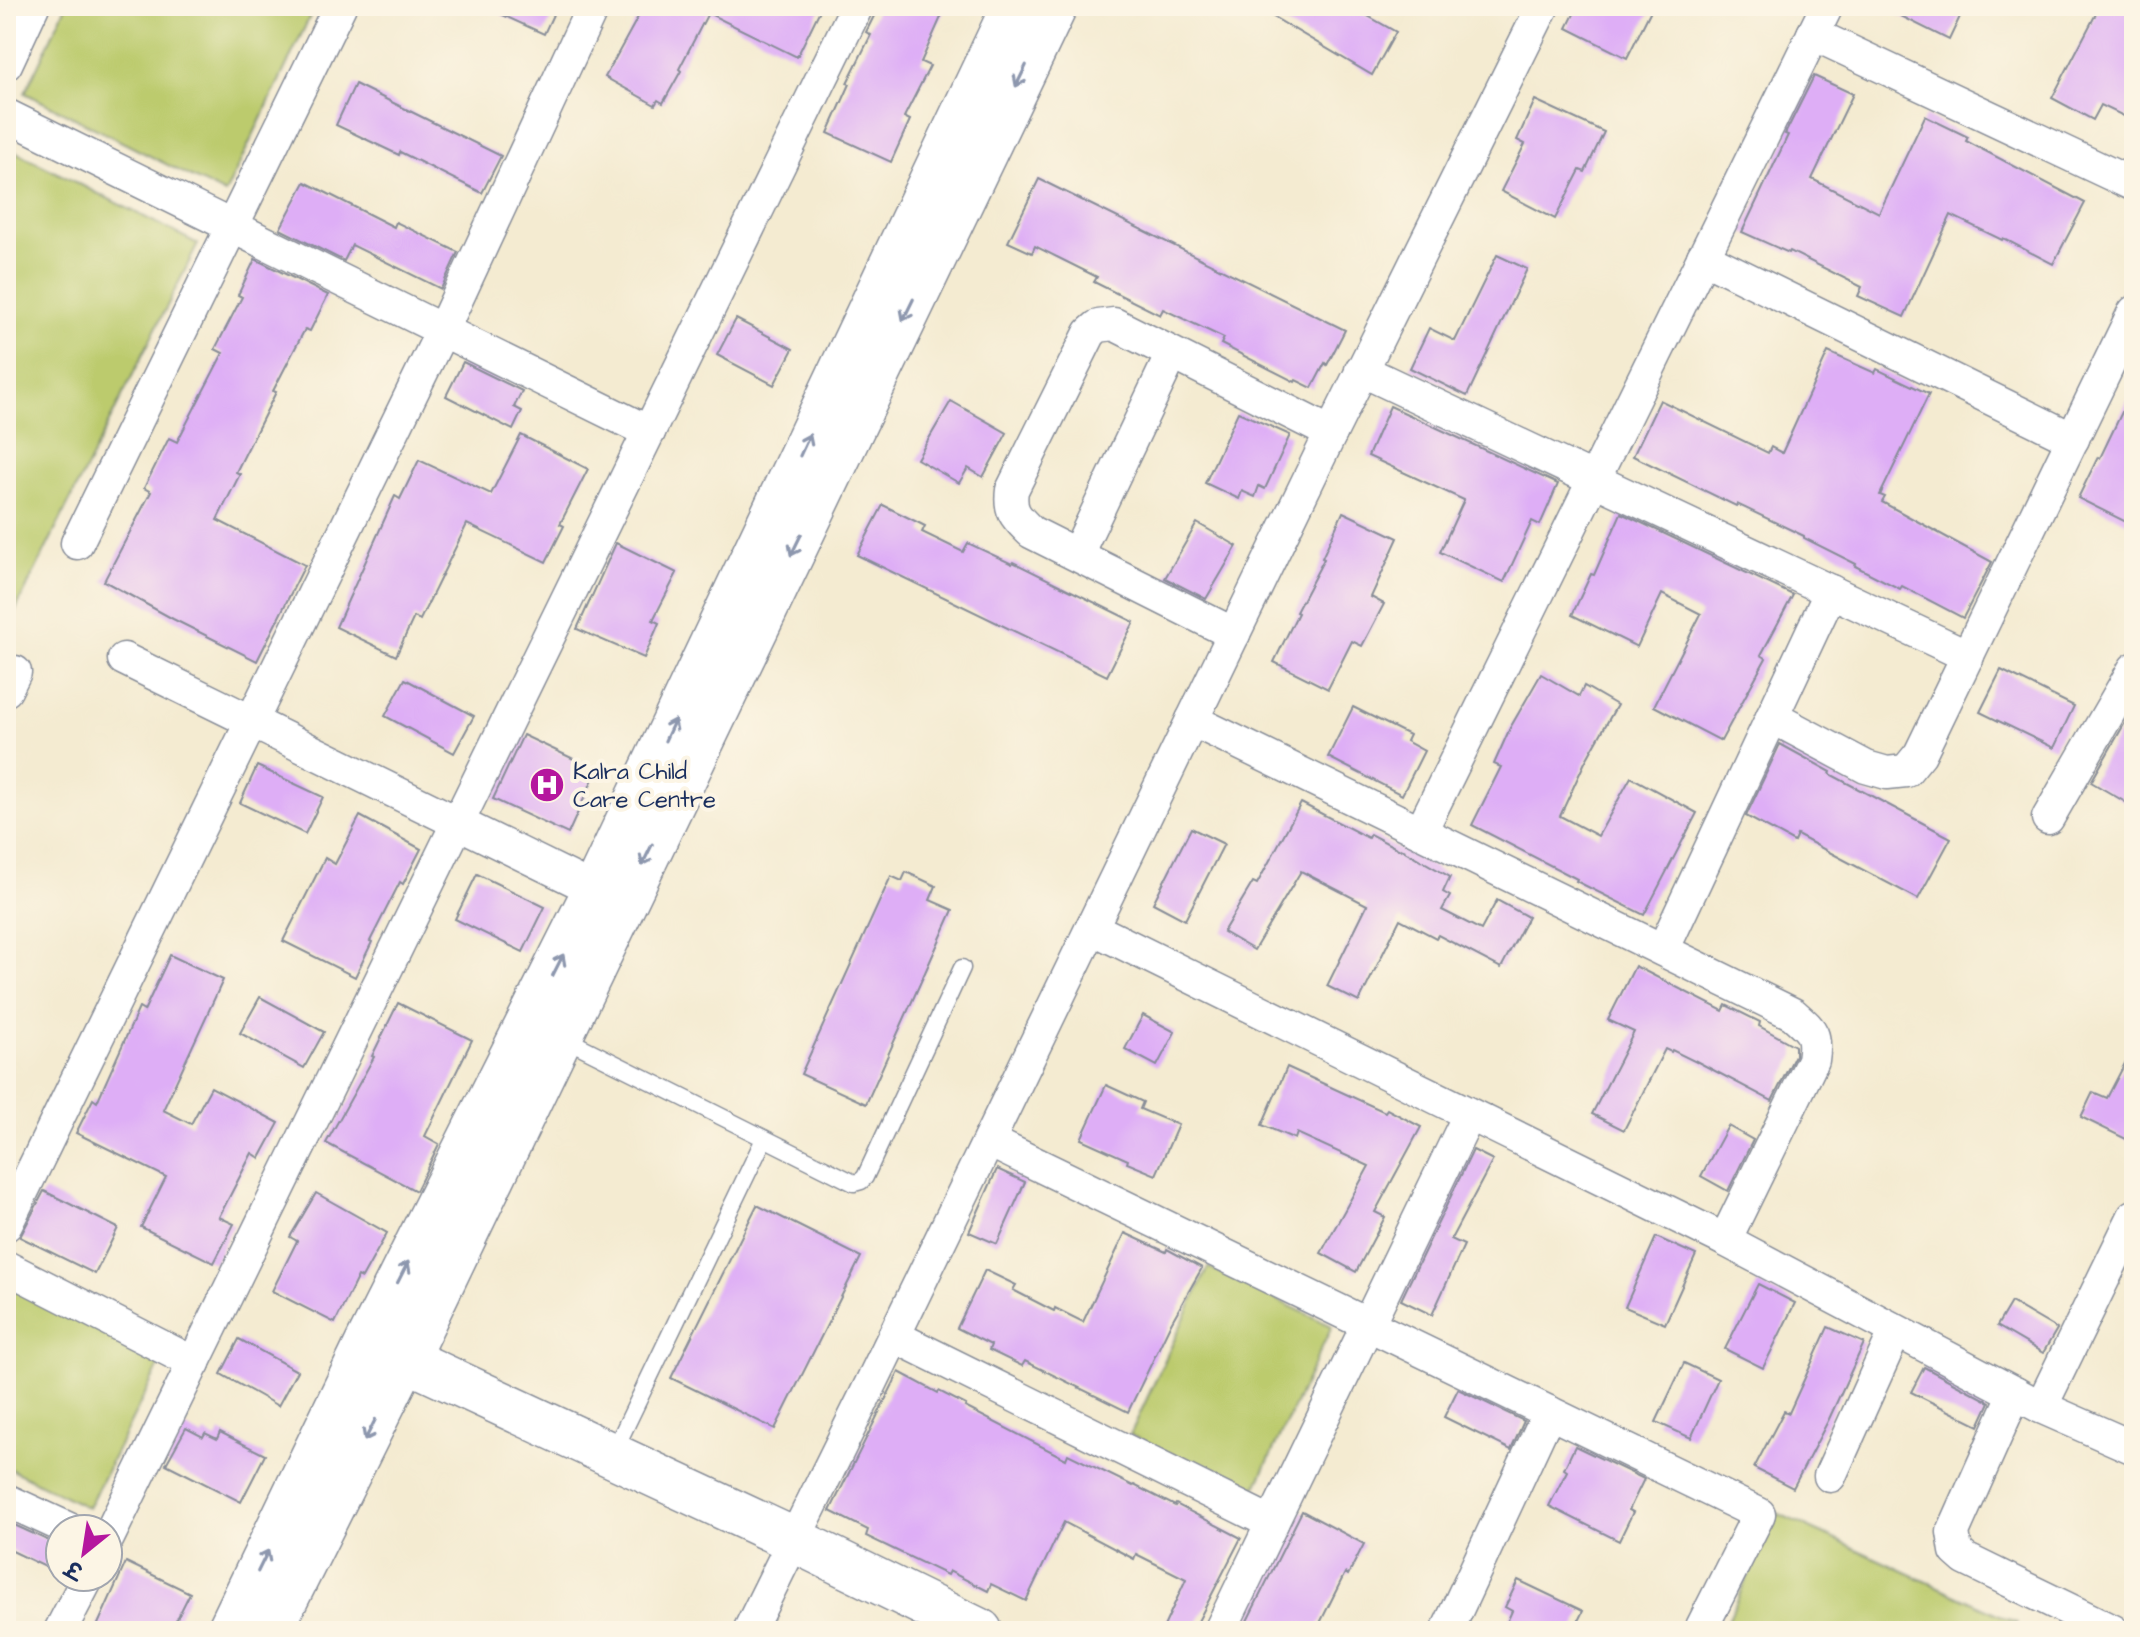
<svg xmlns="http://www.w3.org/2000/svg" width="2140" height="1637" font-family="'Architects Daughter','Playpen Sans Deva',sans-serif">
	<rect width="100%" height="100%" fill="#fcf5e5"/>
	<filter id="ink" filterUnits="userSpaceOnUse"><feTurbulence type="fractalNoise" baseFrequency=".0125" numOctaves="2"/><feDisplacementMap in="SourceGraphic" scale="16" xChannelSelector="R" yChannelSelector="G"/><feConvolveMatrix kernelMatrix="1 2 1 2 8 2 1 2 1" color-interpolation-filters="sRGB"/></filter>
	<filter id="wash" filterUnits="userSpaceOnUse"><feTurbulence type="fractalNoise" baseFrequency=".006" numOctaves="4" result="noise"/><feDisplacementMap in="SourceGraphic" scale="32" xChannelSelector="R" yChannelSelector="G"/><feGaussianBlur stdDeviation="1.8" result="paint"/><feColorMatrix in="noise" values="0 0 0 0 0 0 0 0 0 0 0 0 0 0 0 0 0 1.4 0 .05"/><feComposite in="paint" operator="in"/></filter>
	<g filter="url(#wash)">
		<rect width="100%" height="100%" fill="#f4ebd1"/>
		<g fill="#bccb6d" stroke="#6c7d66" stroke-width="2">
			<path d="M66,6H315L225,194L25,93Z"/>
			<path d="M6,147L198,244L9,623L6,621Z"/>
			<path d="M1208,1267L1332,1326L1253,1493L1130,1435Z"/>
			<path d="M6,1285L161,1362L88,1508L6,1467Z"/>
			<path d="M1777,1513L2017,1623L2013,1631H1723Z"/>
		</g>
		<g id="blocks">
			<g fill="#deaef6">
				<path d="M483,6H557L544,34Z"/>
				<path d="M644,6H822L797,57L708,13L679,69L681,71L663,103L658,100L655,105L605,77Z"/>
				<path d="M879,6H946L921,62L930,66L904,117L910,120L891,162L828,133L850,84L847,83L871,35L866,32Z"/>
				<path d="M1255,6H1350L1396,32L1372,75Z"/>
				<path d="M1578,6H1653L1627,58L1567,28Z"/>
				<path d="M1881,6H1965L1949,40Z"/>
				<path d="M2100,6H2134V121L2101,105L2093,120L2052,98Z"/>
				<path d="M1814,76L1853,94L1812,179L1879,213L1925,116L1968,137L1966,141L2085,203L2053,264L2003,238L2002,240L1951,215L1904,317L1858,296L1862,287L1790,251L1789,253L1742,232L1788,135L1785,134Z"/>
				<path d="M355,84L501,156L482,193L400,152L399,155L336,125Z"/>
				<path d="M1535,100L1604,132L1585,172L1580,170L1555,219L1501,191L1525,144L1517,140Z"/>
				<path d="M1039,179L1345,330L1327,365L1325,363L1312,388L1296,380L1295,382L1221,344L1224,338L1163,309L1160,315L1094,282L1097,277L1035,246L1032,253L1008,242Z"/>
				<path d="M305,182L394,227L396,222L458,252L441,289L352,245L344,261L280,229Z"/>
				<path d="M1497,255L1527,269L1467,396L1410,368L1429,328L1455,341Z"/>
				<path d="M255,259L328,295L310,331L305,329L273,391L276,392L236,472L240,474L217,520L305,565L257,661L173,619L104,581L151,492L144,488L169,438L177,442L223,353L215,349L242,297L238,295Z"/>
				<path d="M736,319L793,349L774,385L717,355Z"/>
				<path d="M1828,352L1875,373L1877,369L1929,394L1880,495L1885,497L1882,502L1992,562L1963,618L1902,586L1900,589L1855,566L1856,564L1804,538V536L1737,504L1736,506L1633,456L1660,400L1768,453L1771,447L1782,453Z"/>
				<path d="M463,362L522,391L514,407L522,411L513,430L446,396Z"/>
				<path d="M2134,387V526L2078,498L2098,457L2100,458Z"/>
				<path d="M951,401L1007,433L983,477L968,468L959,483L917,459Z"/>
				<path d="M1390,406L1558,484L1540,525L1532,521L1504,582L1440,552L1464,500L1368,456Z"/>
				<path d="M1238,412L1290,435L1265,489L1259,486L1255,497L1242,491L1239,499L1205,483Z"/>
				<path d="M521,435L588,469L560,524L564,526L546,562L467,524L420,620L414,617L396,656L336,627L395,496L400,499L419,460L491,494Z"/>
				<path d="M883,505L925,526L922,532L963,552L968,543L1012,564L1013,562L1134,622L1107,676L857,555Z"/>
				<path d="M1343,512L1398,538L1371,597L1384,604L1362,646L1352,641L1328,689L1274,662L1298,613L1296,612L1324,559L1322,558Z"/>
				<path d="M1621,513L1793,595L1761,655L1766,658L1721,741L1654,706L1701,614L1662,594L1637,647L1572,615L1591,574L1594,575Z"/>
				<path d="M1197,523L1237,546L1206,599L1165,578Z"/>
				<path d="M616,543L677,573L653,620L659,623L644,658L577,629Z"/>
				<path d="M2001,670L2074,706L2054,748L1980,712Z"/>
				<path d="M1541,674L1579,696L1584,686L1617,705L1585,762L1560,816L1598,836L1631,777L1697,813L1644,915L1576,881L1577,879L1472,825L1501,767L1494,764L1510,728Z"/>
				<path d="M405,679L474,716L454,753L385,716Z"/>
				<path d="M1353,707L1409,735L1406,741L1424,751L1402,795L1328,757Z"/>
				<path d="M2134,707V807L2091,782Z"/>
				<path d="M523,735L597,770L568,834L493,799Z"/>
				<path d="M1780,744L1831,772L1830,774L1951,838L1918,899L1797,835L1794,842L1746,816Z"/>
				<path d="M257,766L323,797L305,834L240,803Z"/>
				<path d="M1301,803L1368,838L1370,834L1400,850L1401,849L1450,877L1443,892L1450,896L1442,910L1481,930L1497,900L1528,917L1501,968L1438,935L1436,938L1400,919L1359,1002L1327,986L1367,905L1301,871L1254,950L1223,932L1253,882L1257,884Z"/>
				<path d="M360,816L421,849L403,884L400,882L370,941L372,942L355,977L283,941L325,858L335,864Z"/>
				<path d="M1191,828L1224,844L1185,920L1153,903Z"/>
				<path d="M906,872L936,886L930,900L953,910L866,1104L801,1074L891,876L902,881Z"/>
				<path d="M477,874L545,907L523,952L455,919Z"/>
				<path d="M170,955L223,980L163,1110L191,1124L211,1087L279,1123L260,1158L252,1153L219,1217L234,1224L214,1263L141,1227L166,1177L76,1133L93,1099L97,1102L139,1008L144,1011Z"/>
				<path d="M1635,966L1723,1011L1726,1005L1760,1022L1759,1026L1795,1046V1055L1772,1101L1696,1061V1062L1672,1050L1671,1052L1665,1049L1624,1130L1592,1114L1634,1032L1608,1020Z"/>
				<path d="M260,997L324,1032L304,1068L240,1033Z"/>
				<path d="M398,1003L472,1040L425,1136L439,1144L416,1191L326,1143L374,1057L372,1056Z"/>
				<path d="M1143,1015L1175,1032L1157,1066L1125,1049Z"/>
				<path d="M2134,1046V1143L2081,1117L2093,1092L2107,1098Z"/>
				<path d="M1287,1067L1385,1112L1387,1109L1421,1127L1375,1212L1385,1217L1356,1272L1321,1253L1369,1166L1297,1133L1295,1139L1262,1125Z"/>
				<path d="M1106,1085L1143,1102L1140,1109L1178,1125L1156,1175L1127,1163L1128,1160L1081,1139Z"/>
				<path d="M1728,1126L1753,1140L1728,1191L1701,1176Z"/>
				<path d="M1473,1150L1493,1160L1451,1239L1464,1245L1432,1315L1401,1300Z"/>
				<path d="M997,1169L1025,1182L997,1244L969,1232Z"/>
				<path d="M44,1191L118,1228L95,1274L20,1237Z"/>
				<path d="M316,1193L387,1233L362,1278L358,1276L335,1323L272,1291L297,1241L290,1237Z"/>
				<path d="M757,1205L861,1257L775,1429L671,1378Z"/>
				<path d="M1125,1233L1166,1252L1167,1249L1202,1268L1171,1323L1128,1412L1025,1361L1022,1366L989,1350L991,1345L957,1328L985,1270L1016,1285L1013,1290L1054,1311L1055,1308L1083,1322Z"/>
				<path d="M1656,1237L1696,1255L1665,1324L1625,1307Z"/>
				<path d="M1758,1284L1795,1303L1763,1368L1725,1349Z"/>
				<path d="M2011,1302L2057,1329L2043,1353L1997,1326Z"/>
				<path d="M1828,1327L1864,1343L1829,1419L1793,1488L1754,1468L1784,1411L1789,1413Z"/>
				<path d="M239,1339L297,1371L278,1406L221,1374Z"/>
				<path d="M1684,1363L1718,1379L1691,1438L1656,1422Z"/>
				<path d="M1924,1367L1990,1402L1979,1426L1911,1392Z"/>
				<path d="M899,1372L938,1393L939,1391L966,1405L965,1407L1066,1459L1068,1454L1133,1486L1134,1485L1175,1506L1176,1504L1241,1538L1193,1631H1162L1186,1579L1136,1554L1134,1559L1064,1522L1026,1601L991,1584L988,1591L949,1571L947,1575L866,1536L868,1530L830,1511Z"/>
				<path d="M1458,1389L1524,1421L1511,1450L1444,1417Z"/>
				<path d="M186,1428L203,1437L205,1433L217,1439L220,1432L265,1455L241,1502L166,1464Z"/>
				<path d="M1575,1446L1644,1479L1629,1510L1633,1512L1619,1541L1549,1506L1567,1471L1564,1469Z"/>
				<path d="M1302,1511L1364,1544L1348,1575L1345,1573L1316,1631H1242Z"/>
				<path d="M10,1523L60,1546V1574L6,1548V1531Z"/>
				<path d="M126,1562L190,1593L171,1631H95Z"/>
				<path d="M1518,1580L1583,1611L1573,1631H1503L1512,1611L1505,1607Z"/>
			</g>
		</g>
	</g>
	<g filter="url(#ink)">
		<use href="#blocks" fill-opacity="0" stroke="#888d98" stroke-width="2"/>
		<g fill="none" stroke-linecap="round" stroke-linejoin="round">
			<g stroke="#888d98" stroke-width="19">
				<g id="lane">
					<path d="M562,1037L854,1183L861,1181L865,1177L962,968"/>
					<path d="M612,1455L764,1139"/>
				</g>
			</g>
			<g stroke="#888d98" stroke-width="35">
				<g id="street">
					<path d="M1813,34L2134,185"/>
					<path d="M6,64L33,6"/>
					<path d="M6,115L649,432"/>
					<path d="M1703,257L2073,439"/>
					<path d="M1361,370L1968,656"/>
					<path d="M77,543L340,6"/>
					<path d="M1077,554L1172,354"/>
					<path d="M1234,634L1031,532C1016,517 1009,512 1012,490L1090,333L1098,326L1114,324L1331,433"/>
					<path d="M124,659L595,890"/>
					<path d="M6,690L15,672"/>
					<path d="M1772,717L1866,767L1887,773L1906,771L1920,754L2134,312"/>
					<path d="M1192,720L1793,1014C1812,1031 1817,1033 1813,1060L1725,1240"/>
					<path d="M2048,818L2134,669"/>
					<path d="M1421,831L1827,6"/>
					<path d="M1092,928L1725,1240L2041,1407L2134,1448"/>
					<path d="M1663,950L1831,591"/>
					<path d="M989,1141L1759,1514L1700,1631"/>
					<path d="M6,1225L443,329L593,6"/>
					<path d="M6,1267L194,1363"/>
					<path d="M894,1336L1272,1523"/>
					<path d="M2015,1393L1953,1532L1956,1551L1965,1559L2113,1631"/>
					<path d="M2041,1407L2134,1216"/>
					<path d="M1830,1476L1895,1332"/>
					<path d="M6,1500L69,1529"/>
					<path d="M108,1538L857,6"/>
					<path d="M60,1631L88,1577"/>
					<path d="M749,1631L863,1400L1331,433L1543,6"/>
					<path d="M1220,1631L1469,1115"/>
					<path d="M1447,1631L1549,1412"/>
				</g>
			</g>
			<g stroke="#888d98" stroke-width="47">
				<g id="secondary">
					<path d="M378,1346L794,1540L980,1631"/>
					<path d="M229,1631L368,1342L595,890L1014,6"/>
					<path d="M270,1631L405,1360L1055,6"/>
				</g>
			</g>
			<use href="#lane" stroke="#fff" stroke-width="16"/>
			<use href="#street" stroke="#fff" stroke-width="32"/>
			<use href="#secondary" stroke="#fff" stroke-width="44"/>
		</g>
		<defs><path id="oneway-shaft" d="M-6 0H5M1.5-3L5.5 0L1.5 3" fill="none" stroke-width="1.6" stroke-linecap="round" stroke-linejoin="round" transform="scale(2)"/></defs>
		<g stroke="#8d97ae">
			<use href="#oneway-shaft" transform="translate(1021 76) rotate(116)"/>
			<use href="#oneway-shaft" transform="translate(908 310) rotate(116)"/>
			<use href="#oneway-shaft" transform="translate(805 445) rotate(-65)"/>
			<use href="#oneway-shaft" transform="translate(796 545) rotate(116)"/>
			<use href="#oneway-shaft" transform="translate(670 730) rotate(-65)"/>
			<use href="#oneway-shaft" transform="translate(647 855) rotate(116)"/>
			<use href="#oneway-shaft" transform="translate(558 965) rotate(-63)"/>
			<use href="#oneway-shaft" transform="translate(403 1272) rotate(-63)"/>
			<use href="#oneway-shaft" transform="translate(370 1430) rotate(117)"/>
			<use href="#oneway-shaft" transform="translate(263 1561) rotate(-64)"/>
		</g>
	</g>
	<defs>
		<g id="hospital-disc" transform="scale(1.8)"><circle r="9.5" fill="#b5179e" stroke="#fcf5e5"/><path d="M-5-5h3v3.5h4V-5h3V5h-3V1.5h-4V5h-3Z" fill="#fff"/></g>
	</defs>
	<g fill-rule="evenodd">
		<use href="#hospital-disc" x="547" y="785"/>
	</g>
	<g text-anchor="middle" stroke-width="8" stroke-linejoin="round" paint-order="stroke">
		<g font-size="24" fill="#1b2f5e" stroke="#fcf5e5" text-anchor="start">
			<text x="573" y="779">Kalra Child<tspan x="573" dy="28">Care Centre</tspan></text>
		</g>
	</g>
	<rect width="2140" height="1637" fill="none" stroke="#fcf5e5" stroke-width="32"/>
	<g transform="translate(84 1553) rotate(210)"><circle r="38" fill="#fcf5e5" stroke="#a2a6af" stroke-width="2"/>
	<path d="M0-6L14 30L0 20L-14 30Z" fill="#b5179e"/>
	<text y="-12" font-size="22" font-weight="bold" text-anchor="middle" fill="#1b2f5e">उ</text>
	</g>
</svg>
